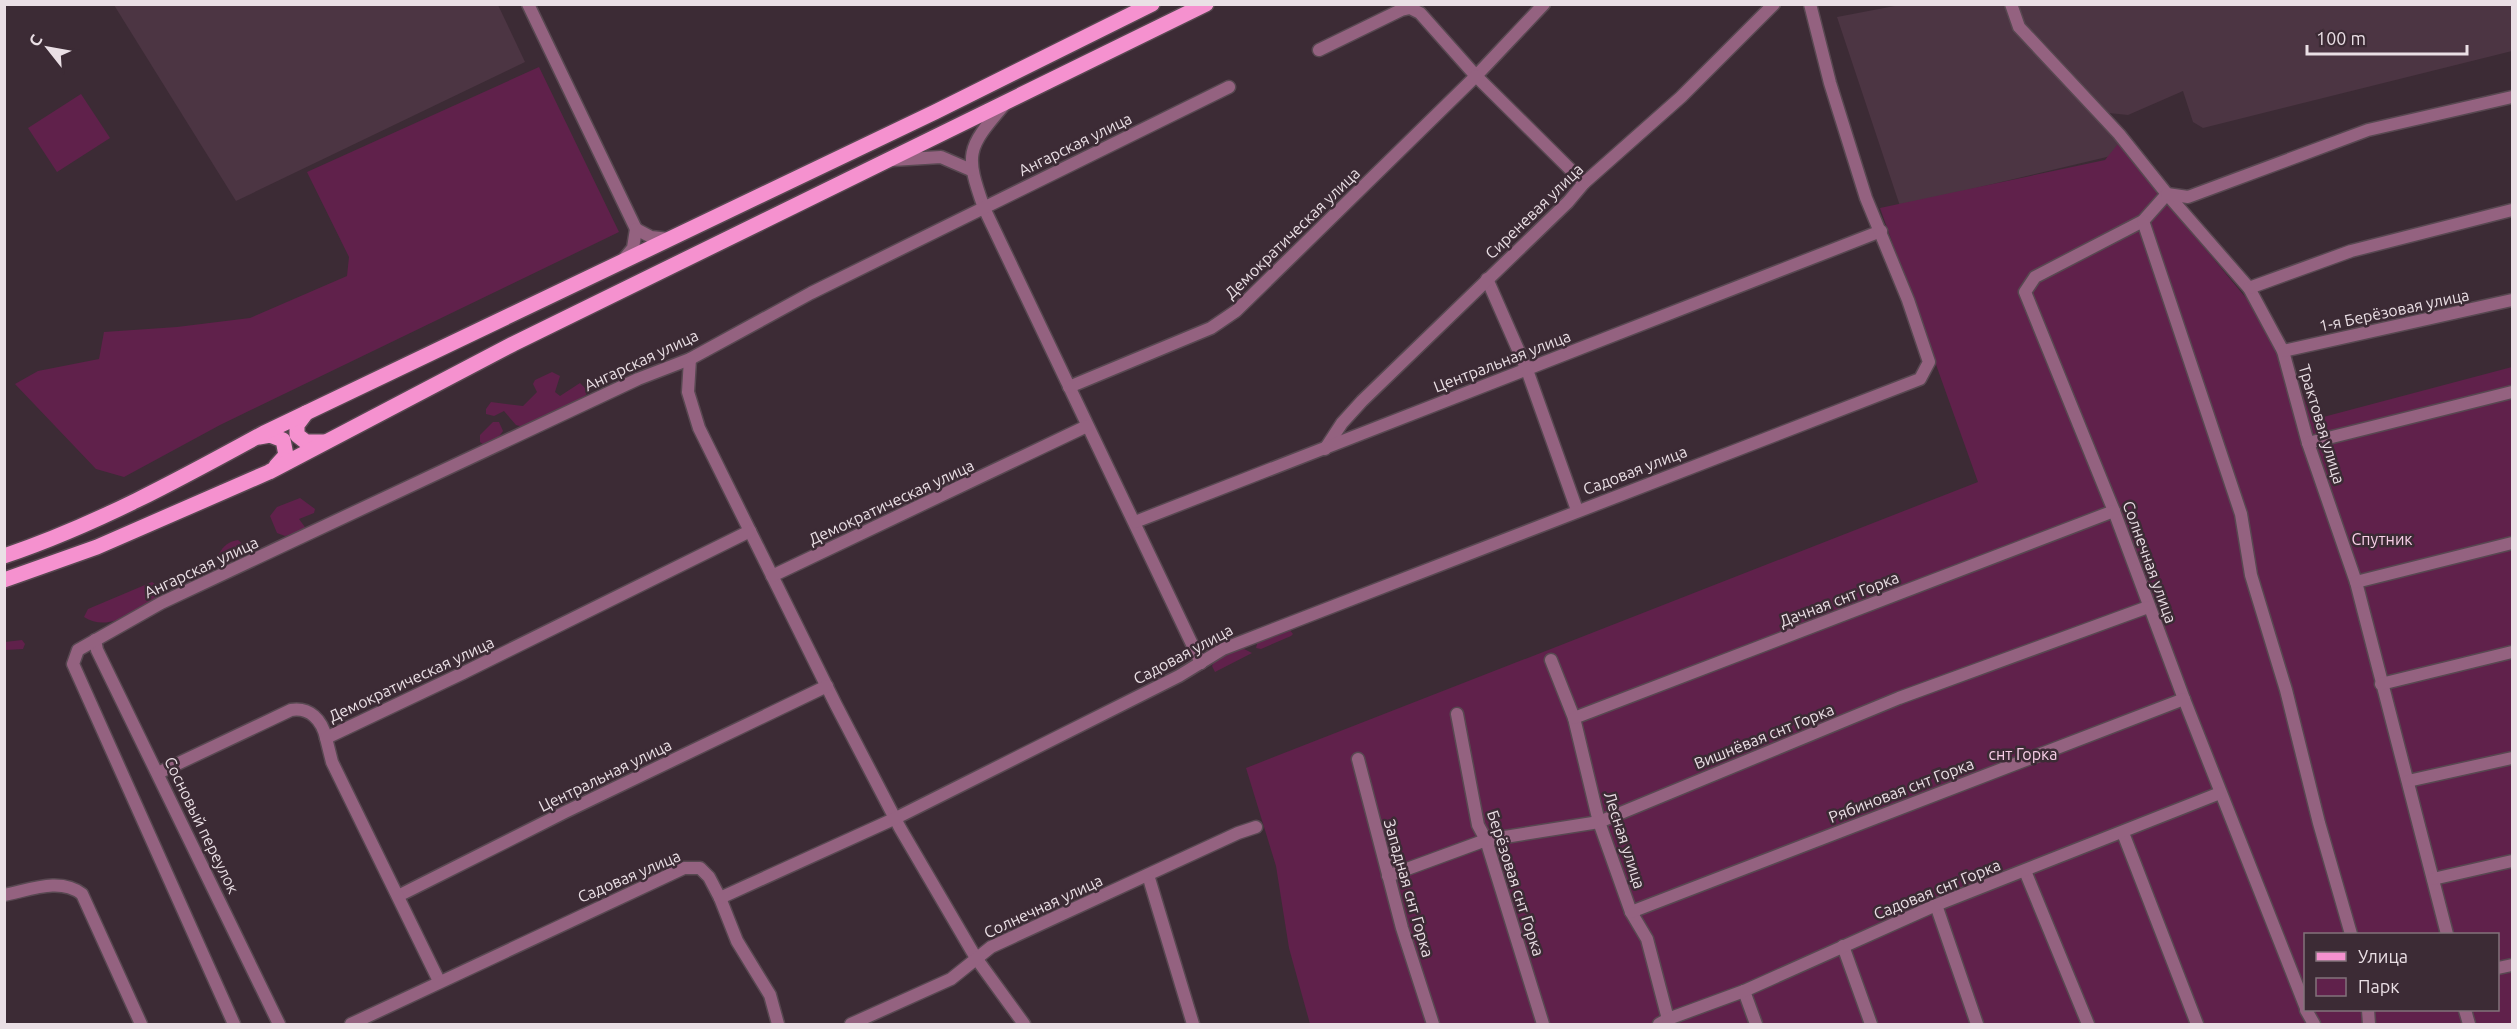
<svg xmlns="http://www.w3.org/2000/svg" width="2517" height="1029" font-family="Ubuntu,sans-serif">
	<rect width="100%" height="100%" fill="#3c2b35"/>
	<g fill="#4c3543">
		<path d="M1905,4L2512,5V51L2203,128L2193,122L2183,91L2128,115L2099,112L2132,151L1900,206L1837,17Z"/>
		<path d="M114,5H498L525,62L236,201Z"/>
	</g>
	<g fill="#60214b" fill-rule="evenodd">
		<path d="M539,67L619,232L220,425L124,477L96,469L15,384L38,371L99,359L104,332L177,327L250,318L347,276L349,257L307,172Z"/>
		<path d="M81,94L110,138L57,172L28,128Z"/>
		<path d="M2118,144L2285,345L2312,420L2512,367V1024H1310L1289,948L1276,866L1246,768L1978,482L1880,208L2105,160ZM2306,934H2498V1010H2306Z"/>
		<path d="M552,372L560,376L555,392L560,396L580,383L589,392L577,403L523,427L516,425L504,411L494,416L486,414V409L491,402L523,406L537,392L533,384L535,380Z"/>
		<path d="M493,422H499L503,431L497,439L484,445L480,442V435Z"/>
		<path d="M300,498L315,509L314,513L299,519L307,530L285,536L277,533L270,516L277,507Z"/>
		<path d="M238,540L245,546L244,555C236,560 224,567 219,554C224,545 228,542 238,540Z"/>
		<path d="M152,582L160,587V595C139,608 110,634 84,617L88,609Z"/>
		<path d="M1289,629L1293,634L1291,636L1261,649L1256,648L1258,640Z"/>
		<path d="M22,640L25,644L23,649L5,650V642Z"/>
		<path d="M1242,648L1252,653L1215,672L1212,666L1216,659Z"/>
	</g>
	<g fill="none" stroke-linecap="round" stroke-linejoin="round">
		<g stroke="#584851" stroke-width="15">
			<g id="minor">
				<path d="M528,4L636,229"/>
				<path d="M2011,4L2019,27L2119,134L2167,194L2249,288L2283,351L2308,443L2356,582L2447,934"/>
				<path d="M1319,50L1401,10L1410,8L1420,13L1476,76L1544,4"/>
				<path d="M1004,105C966,149 965,154 984,208L1201,663"/>
				<path d="M892,160L941,157L971,170"/>
				<path d="M2167,194L2143,221L2035,277L2025,292L2114,511L2184,699L2306,1008"/>
				<path d="M2167,194L2188,197L2368,130L2512,97"/>
				<path d="M2143,221L2241,514L2251,575L2286,690L2319,823L2351,934"/>
				<path d="M636,229L651,237L669,239"/>
				<path d="M623,260L633,248L636,229"/>
				<path d="M1487,279L1527,370L1577,510"/>
				<path d="M2249,288L2351,251L2512,210"/>
				<path d="M2283,351L2512,300"/>
				<path d="M690,359L688,392L699,428L836,705L900,828L976,958L1024,1024"/>
				<path d="M1069,387L1211,328L1236,311L1476,76L1584,183"/>
				<path d="M2308,443L2512,392"/>
				<path d="M1325,449L1342,423L1362,401L1568,202L1584,183L1681,97L1774,4"/>
				<path d="M1135,522L1881,231"/>
				<path d="M772,576L1087,426"/>
				<path d="M2356,582L2512,543"/>
				<path d="M95,640L97,650L279,1024"/>
				<path d="M1551,660L1574,718L1599,822L1631,912L1647,939L1668,1019L1659,1024"/>
				<path d="M2381,684L2512,652"/>
				<path d="M1457,714L1478,825L1486,840L1543,1024"/>
				<path d="M1574,718L2114,511"/>
				<path d="M1358,759L1402,928L1433,1024"/>
				<path d="M158,773L291,710C310,707 322,720 326,738"/>
				<path d="M2408,781L2512,758"/>
				<path d="M2123,833L2197,1024"/>
				<path d="M2025,871L2088,1024"/>
				<path d="M1148,875L1193,1024"/>
				<path d="M1388,876L1486,840L1599,822L1899,698L2148,607"/>
				<path d="M2433,879L2512,861"/>
				<path d="M4,895C30,890 60,877 82,894L141,1024"/>
				<path d="M398,896L565,812L827,686"/>
				<path d="M720,898L737,941L770,995L778,1024"/>
				<path d="M1936,905L1977,1024"/>
				<path d="M1631,912L2184,699"/>
				<path d="M1843,946L1871,1024"/>
				<path d="M2498,968L2512,965"/>
				<path d="M439,981L332,762L326,738L463,673L750,531"/>
				<path d="M1744,991L1756,1024"/>
				<path d="M2306,1010L2314,1024"/>
				<path d="M2368,1010L2369,1024"/>
				<path d="M2465,1010L2469,1024"/>
				<path d="M1668,1019L1744,991L1936,905L2220,793"/>
				<path d="M234,1024L73,664L78,650L161,603L638,379L690,359L811,293L1229,87"/>
				<path d="M351,1024L684,868H700L709,877L720,898L896,818L1179,676L1223,649L1920,379L1929,362L1908,300L1866,198L1830,83L1810,4"/>
				<path d="M851,1024L951,979L991,947L1238,833L1256,827"/>
			</g>
		</g>
		<g stroke="#584851" stroke-width="18">
			<g id="major">
				<path d="M306,413L297,425V435L306,442H325"/>
				<path d="M259,437L270,435L283,440L286,455L276,466"/>
				<path d="M4,556C96,525 180,479 264,433L935,112L1152,4"/>
				<path d="M4,580L97,547L269,472L513,344L1206,4"/>
			</g>
		</g>
		<use href="#minor" stroke="#946280" stroke-width="12"/>
		<use href="#major" stroke="#f591cf" stroke-width="15"/>
	</g>
	<g text-anchor="middle" stroke-width="5" stroke-linejoin="round" paint-order="stroke">
		<g font-size="16" fill="#eadfe5" stroke="#3c2b35">
			<text transform="translate(1075 144) rotate(-26)" y="6">Ангарская улица</text>
			<text transform="translate(1534 211) rotate(-44)" y="6">Сиреневая улица</text>
			<text transform="translate(1292 233) rotate(-44)" y="6">Демократическая улица</text>
			<text transform="translate(2394 310) rotate(-12)" y="6">1-я Берёзовая улица</text>
			<text transform="translate(641 360) rotate(-25)" y="6">Ангарская улица</text>
			<text transform="translate(1502 361) rotate(-21)" y="6">Центральная улица</text>
			<text transform="translate(2322 424) rotate(73)" y="6">Трактовая улица</text>
			<text transform="translate(1635 470) rotate(-21)" y="6">Садовая улица</text>
			<text transform="translate(891 502) rotate(-25)" y="6">Демократическая улица</text>
			<text transform="translate(2150 562) rotate(70)" y="6">Солнечная улица</text>
			<text transform="translate(201 567) rotate(-25)" y="6">Ангарская улица</text>
			<text transform="translate(1839 599) rotate(-21)" y="6">Дачная снт Горка</text>
			<text transform="translate(1183 654) rotate(-28)" y="6">Садовая улица</text>
			<text transform="translate(411 679) rotate(-25)" y="6">Демократическая улица</text>
			<text transform="translate(1764 736) rotate(-22)" y="6">Вишнёвая снт Горка</text>
			<text transform="translate(605 775) rotate(-26)" y="6">Центральная улица</text>
			<text transform="translate(1901 790) rotate(-21)" y="6">Рябиновая снт Горка</text>
			<text transform="translate(202 825) rotate(64)" y="6">Сосновый переулок</text>
			<text transform="translate(1625 840) rotate(72)" y="6">Лесная улица</text>
			<text transform="translate(629 876) rotate(-23)" y="6">Садовая улица</text>
			<text transform="translate(1516 883) rotate(72)" y="6">Берёзовая снт Горка</text>
			<text transform="translate(1409 888) rotate(74)" y="6">Западная снт Горка</text>
			<text transform="translate(1937 889) rotate(-22)" y="6">Садовая снт Горка</text>
			<text transform="translate(1043 906) rotate(-25)" y="6">Солнечная улица</text>
		</g>
		<g font-size="16" fill="#f8cfe7" stroke="#3c2b35">
			<text x="2382" y="545">Спутник</text>
			<text x="2023" y="760">снт Горка</text>
		</g>
	</g>
	<rect width="2517" height="1029" fill="none" stroke="#eadfe5" stroke-width="12"/>
	<rect x="2304" y="933" width="195" height="78" fill="#3c2b35" stroke="#82737b" stroke-width="1.5"/>
	<rect x="2316" y="952" width="30" height="9" fill="#f591cf" stroke="#82737b" stroke-width="1.5"/>
	<text x="2358" y="963" font-size="18" fill="#eadfe5">Улица</text>
	<rect x="2316" y="978" width="30" height="18" fill="#60214b" stroke="#82737b" stroke-width="1.5"/>
	<text x="2358" y="993" font-size="18" fill="#eadfe5">Парк</text>
	<g transform="translate(48 48) rotate(301)" stroke="#3c2b35" stroke-width="4.5" paint-order="stroke">
	<path d="M0-4.5L10 22L0 15L-10 22Z" fill="#eadfe5"/>
	<text y="-9" font-size="16" font-weight="bold" text-anchor="middle" fill="#eadfe5">С</text>
	</g>
	<path d="M2307 45v9h160v-9" fill="none" stroke="#eadfe5" stroke-width="3"/>
	<text x="2316" y="45" font-size="18" fill="#eadfe5" stroke="#3c2b35" stroke-width="4.5" paint-order="stroke">100 m</text>
</svg>
